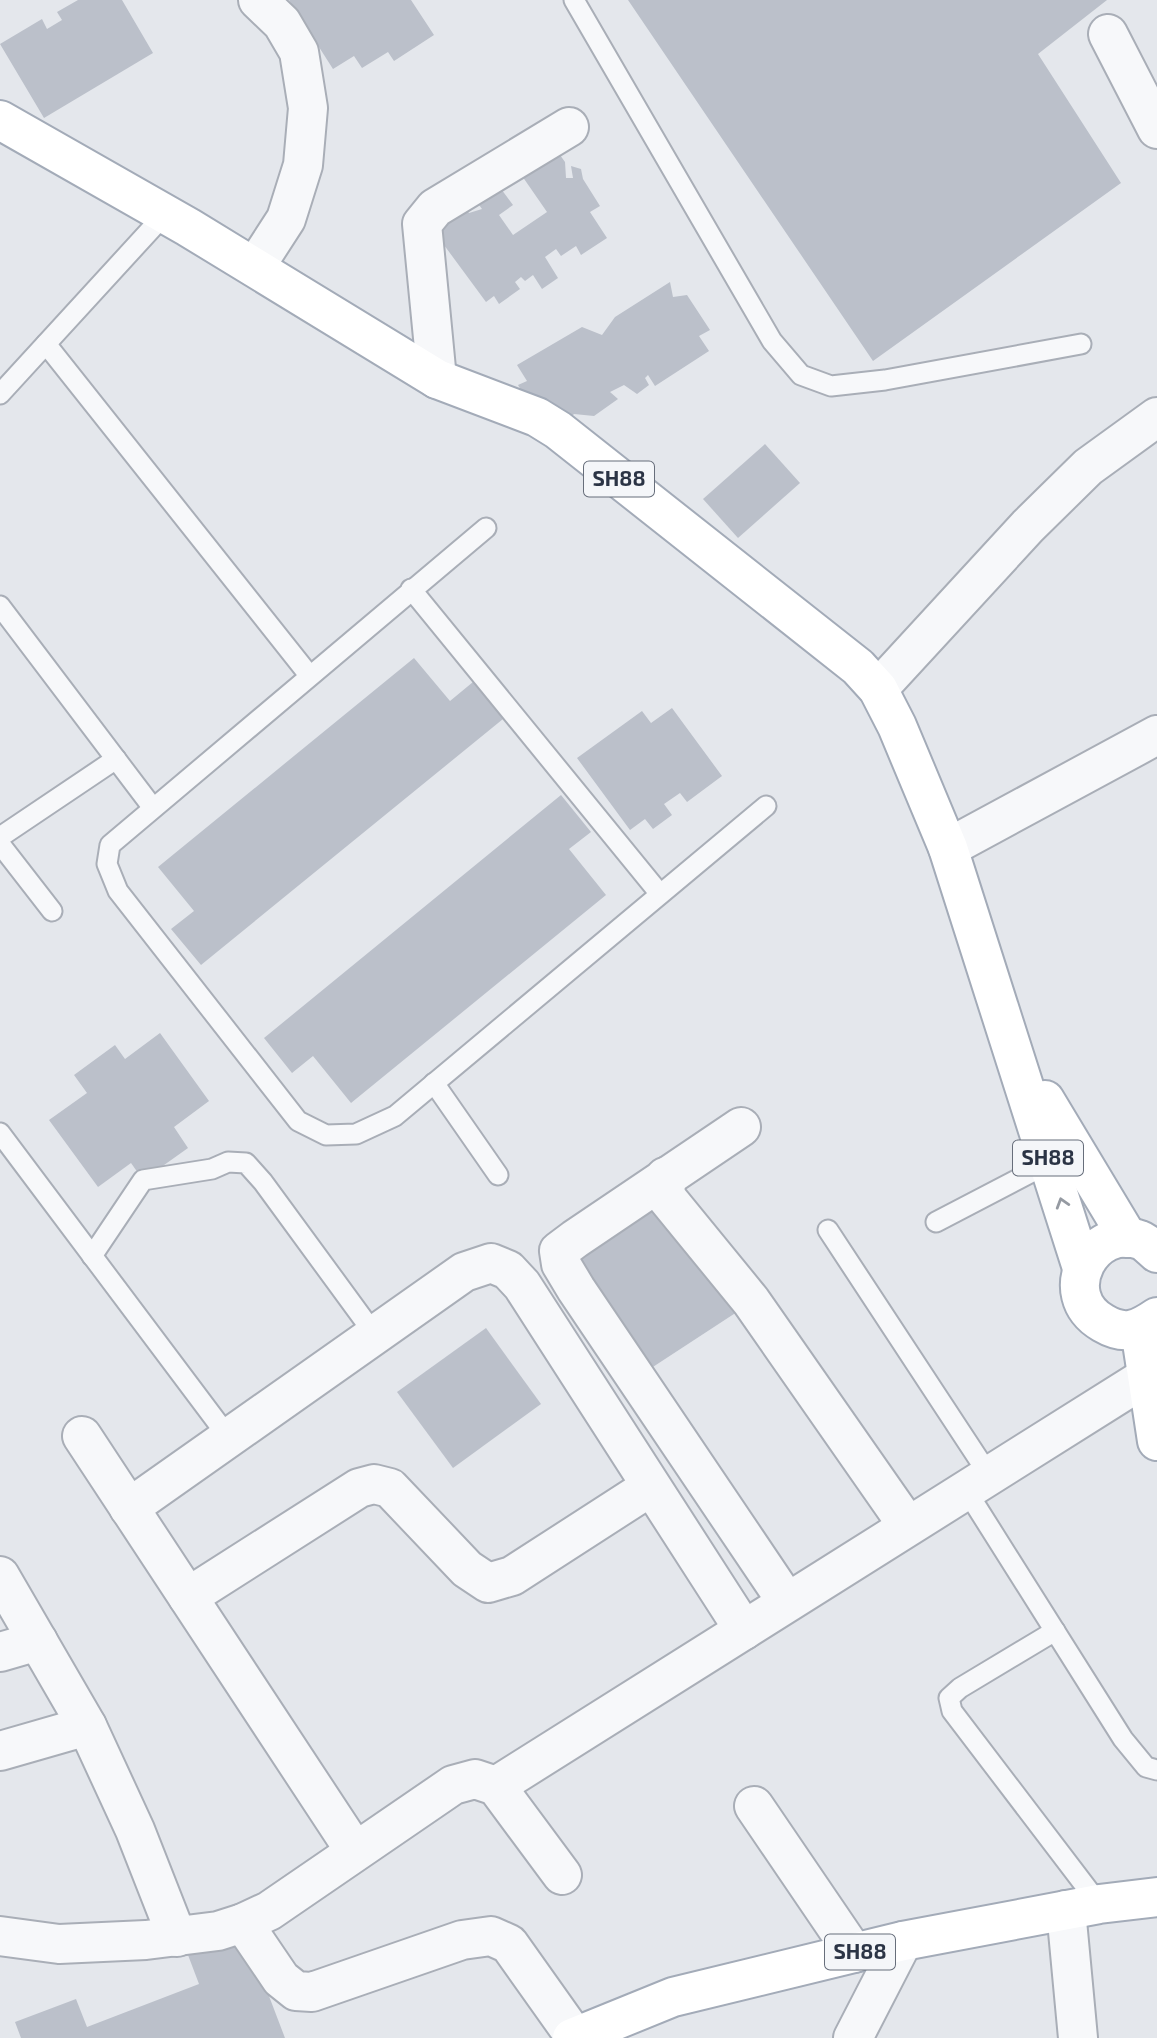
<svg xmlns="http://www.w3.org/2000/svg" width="1157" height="2038" font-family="'Exo 2',sans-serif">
	<rect width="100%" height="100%" fill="#e4e7ec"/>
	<g fill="#bbc0ca">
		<path d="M78,0H122L153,53L44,118L0,44L42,19L47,29L62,20L57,12Z"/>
		<path d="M289,0H411L434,35L394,61L388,52L362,68L354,56L333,69Z"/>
		<path d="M628,0H1107L1038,54L1121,183L873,361Z"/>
		<path d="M555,148L565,162L566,178H573L571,166L581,169L583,179L600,206L590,212L607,238L581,255L576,246L561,256L556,249L545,257L558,278L542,289L533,275L525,281L521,277L515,282L520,289L499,304L494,296L486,302L430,226L461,203L469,213L482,209L474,198L496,182L513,205L499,215L513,235L547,212L520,173Z"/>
		<path d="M670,282L673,297L687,295L710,330L699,336L709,351L655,386L648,375L645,378L649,385L637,394L624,385L610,392L618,399L594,416L574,414L558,430L537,417L518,385L527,381L517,365L582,327L602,335L615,317Z"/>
		<path d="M765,444L800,483L738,538L703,499Z"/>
		<path d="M414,658L450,701L473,682L503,719L201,965L171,929L194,911L158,867Z"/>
		<path d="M672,708L722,776L687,802L680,793L664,804L672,815L653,829L645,819L630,830L577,758L642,711L651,723Z"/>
		<path d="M561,795L591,832L569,849L606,895L351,1103L313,1056L292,1073L264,1038Z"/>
		<path d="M160,1033L209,1101L174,1127L188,1148L143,1180L131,1163L98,1187L49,1120L87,1093L74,1075L115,1045L125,1059Z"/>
		<path d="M666,1197L740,1310L636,1378L562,1265Z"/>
		<path d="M486,1328L541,1404L453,1468L397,1392Z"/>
		<path d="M245,1933L285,2038H21L15,2022L76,1999L87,2027L199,1984L188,1955Z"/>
	</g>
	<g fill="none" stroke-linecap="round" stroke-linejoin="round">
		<g stroke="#a9aeb7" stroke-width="23">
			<g id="service">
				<path d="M574,0L772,341L801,375L831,386L885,380L1081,344"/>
				<path d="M46,344L309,675"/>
				<path d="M0,394L165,214"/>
				<path d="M486,528L110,845L107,864L118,891L298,1121L326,1135L356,1134L395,1116L766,806"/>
				<path d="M411,589L660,894"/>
				<path d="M0,606L153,808"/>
				<path d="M0,837L116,759"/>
				<path d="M0,844L52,911"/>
				<path d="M434,1083L498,1175"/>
				<path d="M0,1133L229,1438"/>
				<path d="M936,1222L1049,1163"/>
				<path d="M828,1230L989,1475"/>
				<path d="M92,1256L143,1180L212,1169L228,1162L246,1163L263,1182L375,1335"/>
				<path d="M966,1490L1123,1739L1146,1767L1157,1770"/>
				<path d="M1055,1631L960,1688L949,1698L952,1711L1099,1904"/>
			</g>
		</g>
		<g stroke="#a9aeb7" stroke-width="42">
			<g id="minor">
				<path d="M1108,34L1157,129"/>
				<path d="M255,267L286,219L303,165L308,108L299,52L282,23L258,0"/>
				<path d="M437,379L422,224L435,208L569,127"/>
				<path d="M878,689L1028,526L1088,467L1157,417"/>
				<path d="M948,848L1157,735"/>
				<path d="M741,1127L575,1239L559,1251L561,1264L576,1289L787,1602"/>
				<path d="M665,1177L666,1197L751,1301L908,1526"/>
				<path d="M82,1436L355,1851"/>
				<path d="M129,1508L464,1272L491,1263L508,1270L522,1285L744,1630"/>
				<path d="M0,1576L87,1726L135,1830L177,1937"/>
				<path d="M188,1597L359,1488L374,1484L390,1488L467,1569L488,1583L512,1576L650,1487"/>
				<path d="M0,1652L38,1641"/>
				<path d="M0,1751L87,1726"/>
				<path d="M496,1786L1146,1377"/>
				<path d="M754,1806L854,1953"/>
				<path d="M1066,1910L1078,2038"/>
				<path d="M243,1923L281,1979L296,1991L312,1992L462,1940L491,1936L509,1944L575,2037"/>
				<path d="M0,1936L59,1944L146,1940L218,1931L243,1923L269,1911L453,1785L475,1779L496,1786L562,1875"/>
				<path d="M853,2038L903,1941"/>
			</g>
		</g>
		<g stroke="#a3abb8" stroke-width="42">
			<g id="primary">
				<path d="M0,120L188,227L437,379L537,417L558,430L858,667L878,689L897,726L948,848L1082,1268"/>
				<path d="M1045,1100L1128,1238"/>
				<path d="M1157,1253C1152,1249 1146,1242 1140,1240C1093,1223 1053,1294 1103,1323C1125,1336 1138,1330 1157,1317"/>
				<path d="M1140,1329L1157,1441"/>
				<path d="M572,2038L673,1997L903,1941L1099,1904L1157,1897"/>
			</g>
		</g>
		<use href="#service" stroke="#f7f8fa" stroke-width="19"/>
		<use href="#minor" stroke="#f7f8fa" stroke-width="38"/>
		<use href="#primary" stroke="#fff" stroke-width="38"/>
	</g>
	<defs><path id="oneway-chevron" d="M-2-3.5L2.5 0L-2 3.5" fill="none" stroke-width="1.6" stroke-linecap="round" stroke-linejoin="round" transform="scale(1.75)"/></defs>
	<use stroke="#959aa2" href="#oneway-chevron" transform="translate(1062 1203) rotate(-107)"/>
	<g text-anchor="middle" stroke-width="7" stroke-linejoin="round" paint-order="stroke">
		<g fill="#f4f6f9" stroke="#676e7b" stroke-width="2">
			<rect x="584" y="461.5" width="70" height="35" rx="5"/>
			<rect x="1013" y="1140.5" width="70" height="35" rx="5"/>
			<rect x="825" y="1934.5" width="70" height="35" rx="5"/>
		</g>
		<g font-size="21" font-weight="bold" fill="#2b3445">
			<text x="619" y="486">SH88</text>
			<text x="1048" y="1165">SH88</text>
			<text x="860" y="1959">SH88</text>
		</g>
	</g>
</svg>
